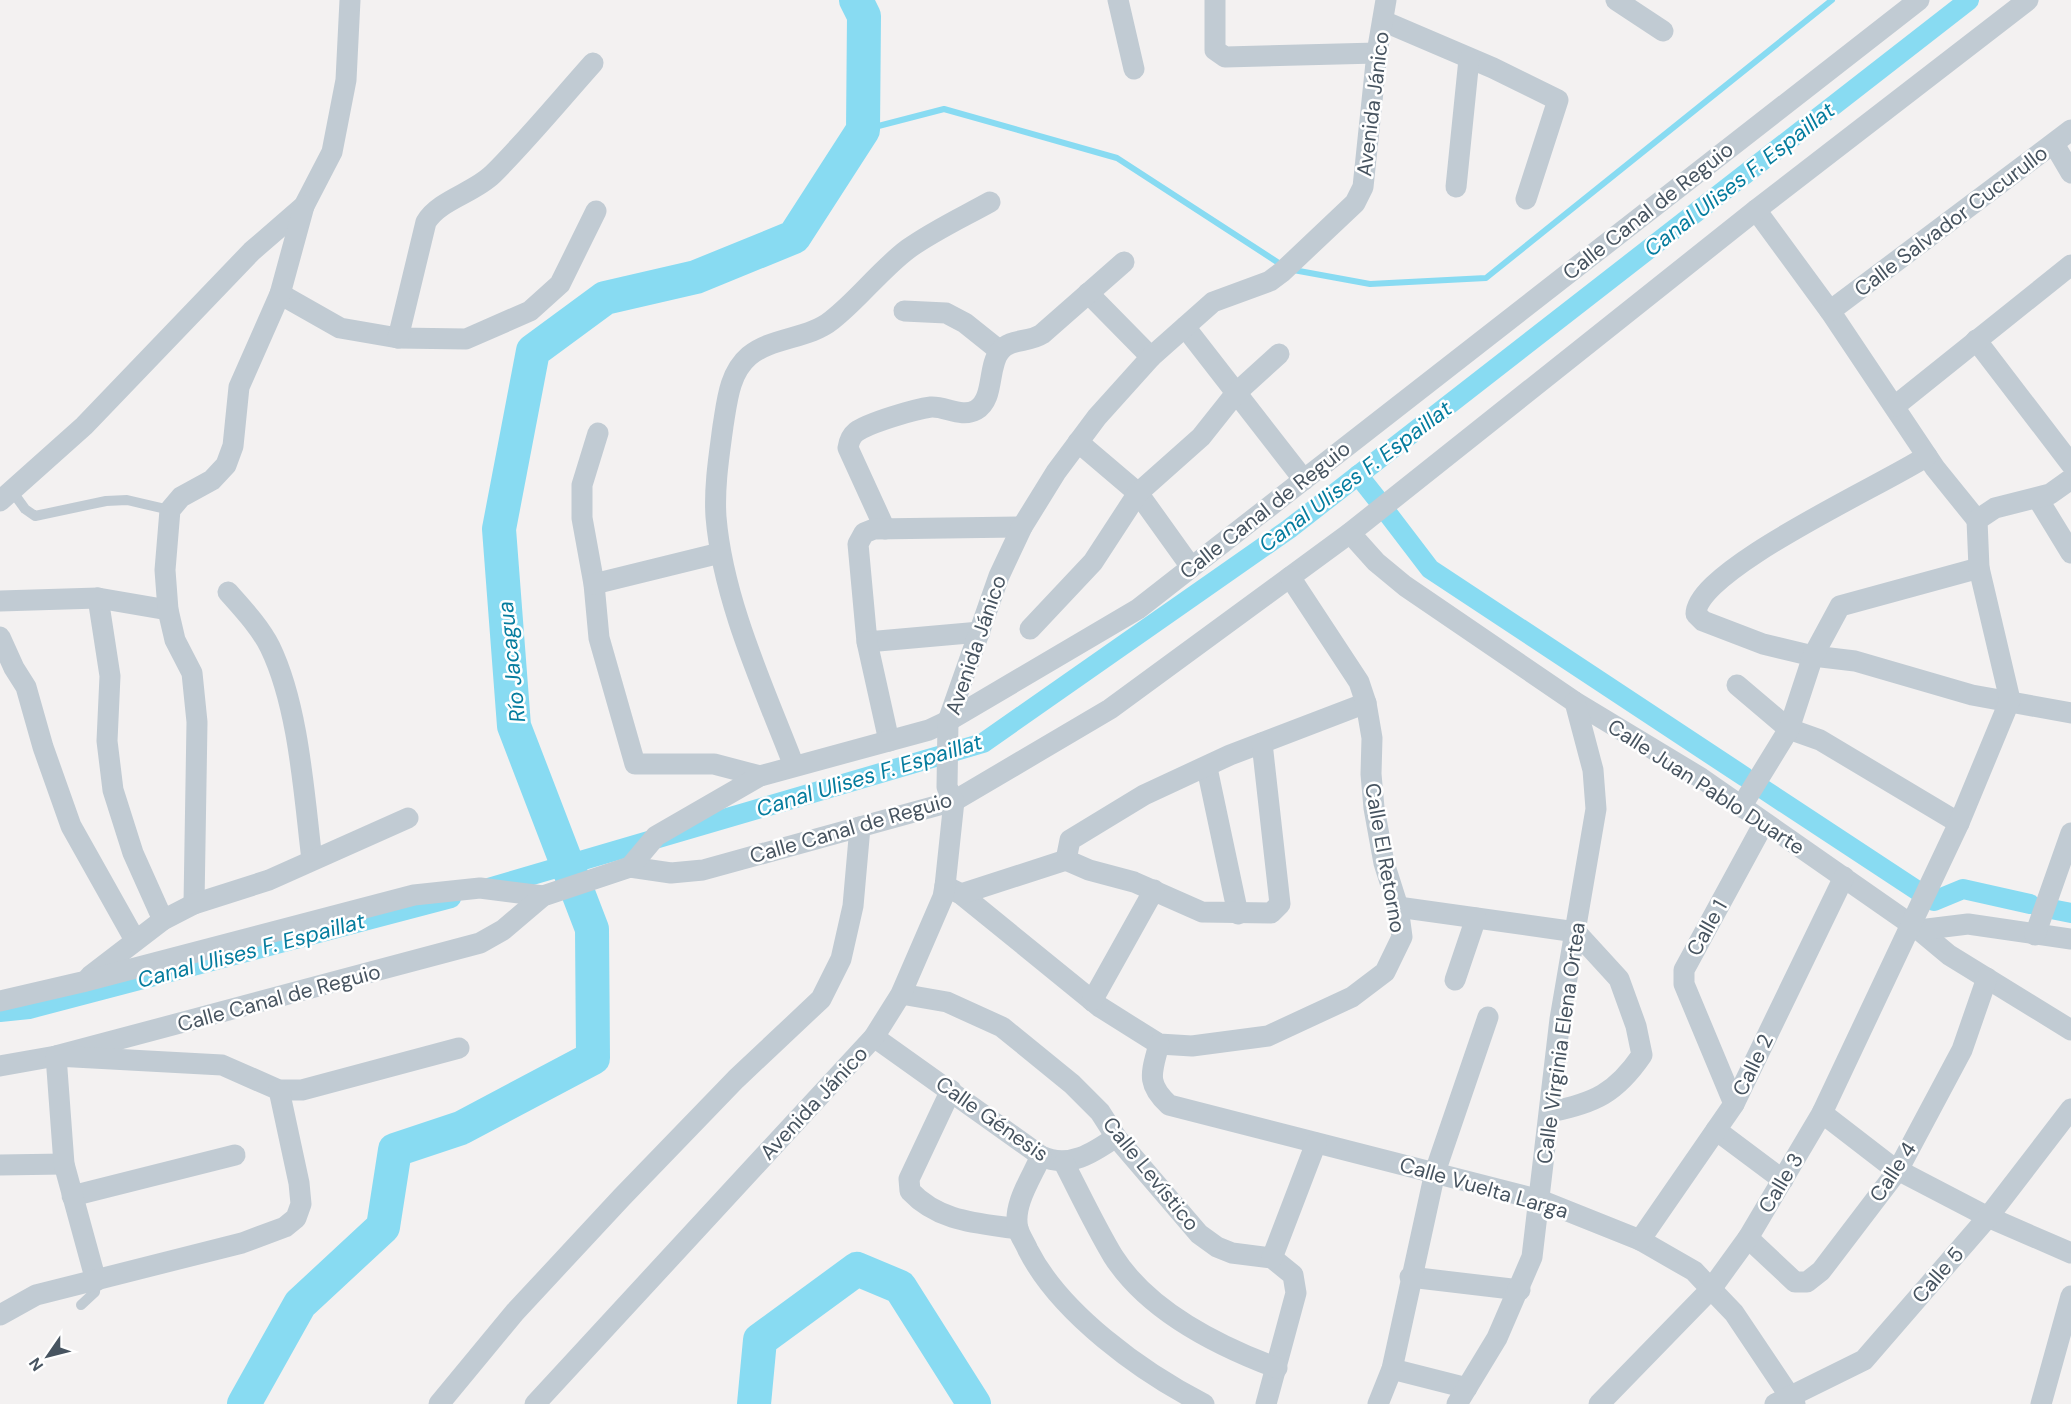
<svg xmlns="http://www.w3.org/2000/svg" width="2071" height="1404" font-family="'DM Sans',sans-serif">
	<rect width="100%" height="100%" fill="#f3f1f1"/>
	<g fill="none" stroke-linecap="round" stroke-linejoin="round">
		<path stroke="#88dbf2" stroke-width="6" d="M863,130L944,109L1117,158L1288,269L1370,284L1486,278L1832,0"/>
		<g stroke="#88dbf2" stroke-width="20">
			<path d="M1358,475L1377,499"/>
			<path d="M1388,514L1430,569L1745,777"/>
			<path d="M1763,789L1918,891"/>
			<path d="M488,888L983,743L1289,529L1969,0"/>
			<path d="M1934,901L1963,889L2030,904"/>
			<path d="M2051,909L2071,913"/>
			<path d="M0,1012L29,1009L451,898"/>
		</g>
		<g stroke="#88dbf2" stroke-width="34">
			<path d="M244,1404L300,1304L383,1227L395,1150L461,1128L593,1058L592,929L514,726L499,529L533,351L605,298L696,277L794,237L863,130L864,16L856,0"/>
			<path d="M754,1404L760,1340L857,1269L900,1287L974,1404"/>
		</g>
		<g stroke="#c1cbd3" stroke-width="10">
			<path d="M12,491L25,509L35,516L106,501L127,500L170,510"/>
			<path d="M81,1305L95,1292L96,1281"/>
		</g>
		<g stroke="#c1cbd3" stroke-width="21">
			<path d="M1118,0L1134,69"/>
			<path d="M1215,0V50L1225,57L1377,53"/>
			<path d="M1616,0L1663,31"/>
			<path d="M1383,21L1493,68L1558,100L1526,199"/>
			<path d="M2054,144L2071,173"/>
			<path d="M1456,187L1469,59"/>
			<path d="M1756,210L1830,311L1935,468L1977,520"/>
			<path d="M1088,293L1151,357"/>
			<path d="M280,294L340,328L398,338L466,339L530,311L560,284L596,211"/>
			<path d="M904,311L946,313L965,323L1000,351"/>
			<path d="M1830,311L2071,130"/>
			<path d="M1185,327L1304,480"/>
			<path d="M398,338L426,222C439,200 474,193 493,174C528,139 560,100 593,63"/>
			<path d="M1976,340L2071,464"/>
			<path d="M1895,406L2071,265"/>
			<path d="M598,433L582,485V518L594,584L599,638L635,764H714L760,776"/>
			<path d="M1078,442L1138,493L1191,567"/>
			<path d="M1927,456C1887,483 1696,569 1696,614L1703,621L1763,644L1813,656L1855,661L1972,695L2071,713"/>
			<path d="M2038,499L2071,553"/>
			<path d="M0,501L84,426L252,251L304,206L332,152L346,80L350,0"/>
			<path d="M885,529L848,448C849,441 851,436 856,432C868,423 915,409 931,407C945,406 962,418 976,410C995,399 987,367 1000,351C1011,338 1028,343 1042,334L1124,262"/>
			<path d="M1350,533L1376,562L1405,586L1575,702L1701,778L1919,930L1949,955L2071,1030"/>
			<path d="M594,584L720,553"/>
			<path d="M228,592C243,609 260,627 270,647C299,707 304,795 312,860"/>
			<path d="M98,598L110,676L107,741L113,790L133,853L163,920"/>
			<path d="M0,601L98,598L168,610"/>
			<path d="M1030,629L1093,562L1138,493L1201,437L1236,393L1279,354"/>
			<path d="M980,632L867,642L858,544L864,533L874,529L1022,527"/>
			<path d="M0,637L14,668L26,687L43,747L71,826L135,940"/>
			<path d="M867,642L889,741"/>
			<path d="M1737,685L1789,729L1820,740L1959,823"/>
			<path d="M794,766C764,688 723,601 716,517C714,487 719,456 723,426C727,402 729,373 749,356C772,337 809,339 832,320C859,299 880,270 908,249C933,231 963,217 990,202"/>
			<path d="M1207,768L1238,914"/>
			<path d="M1741,807L1789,729L1813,656L1840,606L1979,568"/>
			<path d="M1066,860L1070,840L1144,795L1230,755L1366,703"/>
			<path d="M630,867L671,873L703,870L954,801L1110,709L1350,533L1756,210L2028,0"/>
			<path d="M945,886L961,894L1100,1007L1159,1044L1192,1046L1268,1036L1352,997L1385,972L1402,937L1398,907L1384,863L1374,808L1371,774L1372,738L1366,703L1359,682L1290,577"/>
			<path d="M961,894L1066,860L1089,870L1134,882L1202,912L1271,913L1280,904L1262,743"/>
			<path d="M194,904L197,722L192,673L175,640L168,610L165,570L170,510L181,497L212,480L226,465L233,446L239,387L280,294L304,206"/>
			<path d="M1398,907L1576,932L1619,979L1636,1026L1642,1055C1616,1093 1595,1103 1550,1112"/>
			<path d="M1919,930L1968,924L2071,939"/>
			<path d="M2035,935L2071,833"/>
			<path d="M90,976L163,920L194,904L269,880L408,818"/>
			<path d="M1455,980L1476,918"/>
			<path d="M901,994L947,1002L1002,1027L1072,1084L1100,1112L1116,1137L1199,1234L1217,1247L1232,1253L1272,1258L1293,1275L1296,1293L1266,1404"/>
			<path d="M0,1001L82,982L414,895L480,888L543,896"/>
			<path d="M1092,1001L1154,890"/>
			<path d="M874,1037L1041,1156C1069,1169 1093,1153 1116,1137"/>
			<path d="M1159,1044C1152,1072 1145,1083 1169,1105L1540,1200L1640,1240L1694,1271L1711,1289L1734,1313L1795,1404"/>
			<path d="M0,1066L56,1056L480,943L503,930L543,896L630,867L656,836L760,776L929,730L948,721L1138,609L1919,0"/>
			<path d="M951,1090L909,1179L910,1191C939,1222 978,1223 1018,1229"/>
			<path d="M1734,1104L1684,984V970L1764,823"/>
			<path d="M1822,1113L1892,1167L1988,1217L2071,1253"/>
			<path d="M1716,1130L1783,1180"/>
			<path d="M1041,1156C1032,1177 1012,1205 1018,1229C1020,1236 1025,1243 1028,1250C1060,1313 1141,1372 1204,1404"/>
			<path d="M1064,1163C1080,1194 1095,1226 1113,1256C1148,1311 1218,1346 1277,1368"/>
			<path d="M0,1165L64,1164"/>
			<path d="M72,1196L235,1155"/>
			<path d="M1748,1238L1795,1282H1807L1821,1271L1898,1170L1962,1050L1987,978"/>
			<path d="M1640,1240L1734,1104L1844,877"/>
			<path d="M1272,1258L1316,1143"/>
			<path d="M1410,1277L1520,1290"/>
			<path d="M96,1281L64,1164L56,1056L222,1065L279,1090H302L459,1048"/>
			<path d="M0,1315L36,1295L242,1243L285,1227L296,1218L301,1204L299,1183L279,1090"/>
			<path d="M1392,1369L1467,1388"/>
			<path d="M439,1404L515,1312L622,1197L736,1079L821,999L841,959L853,906L860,827"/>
			<path d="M535,1404L874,1037L901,994L943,897L945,886L954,801L947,787L948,721L999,576L1022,527L1056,472L1097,417L1151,357L1213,302L1270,281L1282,272L1355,203L1363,187L1377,53L1386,0"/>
			<path d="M1378,1404L1392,1369L1435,1172L1488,1017"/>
			<path d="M1457,1404L1497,1338L1532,1257L1560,1019L1596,809L1593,770L1575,702"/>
			<path d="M1599,1404L1711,1289L1748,1238L1822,1113L1959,823L2010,700L1979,568L1977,520L1995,508L2050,494L2071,479"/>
			<path d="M1775,1404L1864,1360L1988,1217L2071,1109"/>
			<path d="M2041,1404L2071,1296"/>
		</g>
	</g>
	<g text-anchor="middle" stroke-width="5" stroke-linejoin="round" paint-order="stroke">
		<g font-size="21" fill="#475460" stroke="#fff">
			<text transform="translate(1373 104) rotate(-83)" y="7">Avenida Jánico</text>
			<text transform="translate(1648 211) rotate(-38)" y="7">Calle Canal de Reguio</text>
			<text transform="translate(1951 221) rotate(-37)" y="7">Calle Salvador Cucurullo</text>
			<text transform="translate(1265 510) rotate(-38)" y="7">Calle Canal de Reguio</text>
			<text transform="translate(976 645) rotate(-71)" y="7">Avenida Jánico</text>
			<text transform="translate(1706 787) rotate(33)" y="7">Calle Juan Pablo Duarte</text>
			<text transform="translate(851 828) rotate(-16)" y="7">Calle Canal de Reguio</text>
			<text transform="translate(1385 858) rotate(80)" y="7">Calle El Retorno</text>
			<text transform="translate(1707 928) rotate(-61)" y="7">Calle 1</text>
			<text transform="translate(279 998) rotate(-15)" y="7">Calle Canal de Reguio</text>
			<text transform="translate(1561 1043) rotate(-82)" y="7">Calle Virginia Elena Ortea</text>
			<text transform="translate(1753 1065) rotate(-64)" y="7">Calle 2</text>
			<text transform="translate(814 1103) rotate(-47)" y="7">Avenida Jánico</text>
			<text transform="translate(992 1119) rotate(35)" y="7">Calle Génesis</text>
			<text transform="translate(1893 1172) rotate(-57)" y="7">Calle 4</text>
			<text transform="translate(1151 1174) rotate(51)" y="7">Calle Levístico</text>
			<text transform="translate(1781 1183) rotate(-59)" y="7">Calle 3</text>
			<text transform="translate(1484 1188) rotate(16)" y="7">Calle Vuelta Larga</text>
			<text transform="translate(1938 1275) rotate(-49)" y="7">Calle 5</text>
		</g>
		<g font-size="22" font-style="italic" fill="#057c9e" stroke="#fff">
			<text transform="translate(1739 179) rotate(-38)" y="8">Canal Ulises F. Espaillat</text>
			<text transform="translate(1355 476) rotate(-37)" y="8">Canal Ulises F. Espaillat</text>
			<text transform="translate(511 662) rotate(-96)" y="8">Río Jacagua</text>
			<text transform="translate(869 775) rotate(-17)" y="8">Canal Ulises F. Espaillat</text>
			<text transform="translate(251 950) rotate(-15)" y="8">Canal Ulises F. Espaillat</text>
		</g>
	</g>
	<g transform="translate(48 1356) rotate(235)" stroke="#ffffff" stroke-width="4.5" paint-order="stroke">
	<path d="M0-4.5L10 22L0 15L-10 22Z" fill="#475460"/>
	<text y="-9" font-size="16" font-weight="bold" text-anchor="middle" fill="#475460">N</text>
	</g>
</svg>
